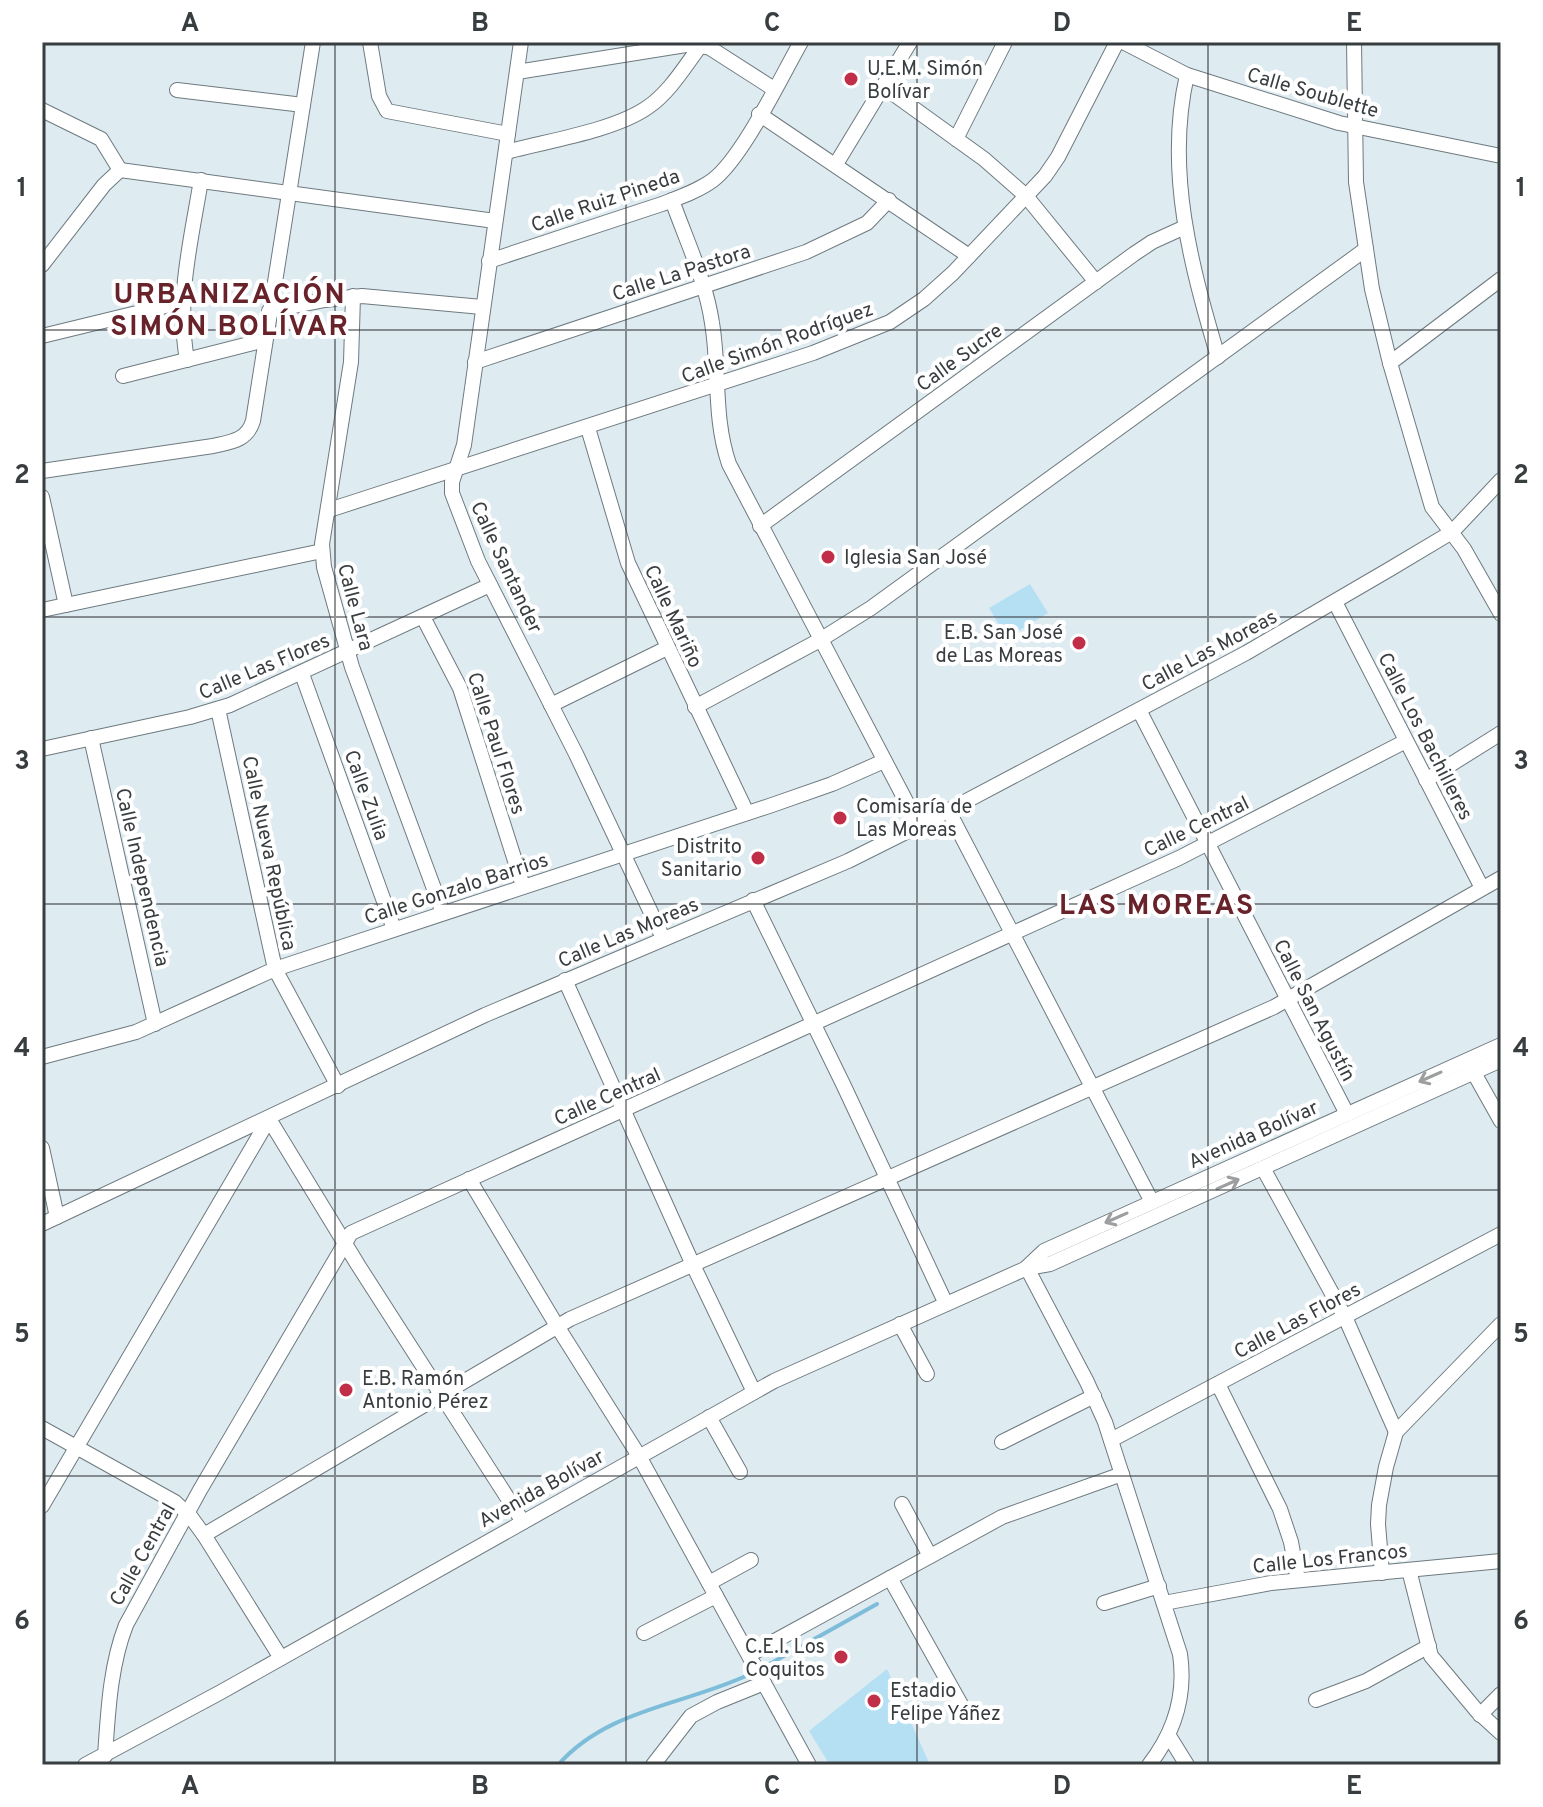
<svg xmlns="http://www.w3.org/2000/svg" width="1543" height="1807" font-family="Overpass,sans-serif">
	<rect width="100%" height="100%" fill="#deebf1"/>
	<g fill="#b5e0f3">
		<path d="M1030,584L1048,613L1007,638L989,608Z"/>
		<path d="M887,1669L930,1765H830L809,1731Z"/>
	</g>
	<g fill="none" stroke-linecap="round" stroke-linejoin="round">
		<g stroke="#7dbdd9" stroke-width="4">
			<path d="M766,1666L877,1604"/>
			<path d="M558,1765C607,1709 684,1705 748,1675"/>
		</g>
		<g stroke="#6e7a7f" stroke-width="16">
			<g id="minor">
				<path d="M370,42L379,96L387,111L508,134"/>
				<path d="M521,42L464,445L452,482V493L478,561L576,754L663,938"/>
				<path d="M1123,42L1187,75L1339,123L1501,156"/>
				<path d="M1354,42L1356,182L1372,289L1390,363L1432,507L1464,549L1501,614"/>
				<path d="M517,72L692,44L710,48L774,89"/>
				<path d="M1187,75C1165,170 1191,266 1218,357"/>
				<path d="M884,87L984,159L1026,196L1096,282"/>
				<path d="M177,90L303,105"/>
				<path d="M42,110L101,139L120,170"/>
				<path d="M759,114L969,256"/>
				<path d="M956,139L1005,42"/>
				<path d="M506,152C546,141 614,131 648,107C670,92 685,66 701,45"/>
				<path d="M836,164L910,42"/>
				<path d="M120,170L495,221"/>
				<path d="M672,200C686,240 706,281 712,323C720,371 713,417 729,464L919,826"/>
				<path d="M489,261L662,204C680,197 698,191 713,180C743,157 781,77 801,42"/>
				<path d="M42,265L104,185L120,170"/>
				<path d="M353,296L351,362L322,544L324,567L352,667L443,913"/>
				<path d="M269,311L325,300L362,296L482,307"/>
				<path d="M42,336L182,302"/>
				<path d="M187,360C176,298 191,241 201,180"/>
				<path d="M475,362L806,252L867,223L889,200"/>
				<path d="M1390,363L1501,279"/>
				<path d="M123,376L265,340"/>
				<path d="M588,428L628,563L747,813"/>
				<path d="M42,471L213,446C230,442 247,441 253,421L313,42"/>
				<path d="M42,497L66,605"/>
				<path d="M329,510L813,353L890,322L924,299L953,273L1045,176L1058,157L1117,42"/>
				<path d="M760,526L1134,254L1152,242L1185,227"/>
				<path d="M1335,602L1482,888"/>
				<path d="M42,610L322,551"/>
				<path d="M423,617L460,688L523,886"/>
				<path d="M302,674L394,929"/>
				<path d="M551,705L667,648"/>
				<path d="M695,707L820,640L871,608L1366,249"/>
				<path d="M218,709L275,969L338,1086"/>
				<path d="M1139,710L1347,1114"/>
				<path d="M91,738L155,1024"/>
				<path d="M42,749L190,717L230,705L490,585"/>
				<path d="M1426,780L1501,733"/>
				<path d="M948,810L1152,1202"/>
				<path d="M753,900L843,1084L946,1304"/>
				<path d="M565,980L693,1265L754,1392"/>
				<path d="M42,1057L136,1032L275,969L772,805L832,784L884,761"/>
				<path d="M1474,1073L1501,1121"/>
				<path d="M42,1148L57,1217"/>
				<path d="M1263,1168L1345,1317L1396,1432"/>
				<path d="M469,1179L557,1326L639,1456L809,1765"/>
				<path d="M42,1224L485,1015L848,861L938,816L1246,653L1390,569L1452,532L1501,480"/>
				<path d="M1027,1267L1044,1251L1501,1045"/>
				<path d="M1027,1268L1087,1382L1105,1422L1180,1654C1186,1695 1174,1733 1149,1765"/>
				<path d="M900,1324L927,1374"/>
				<path d="M1218,1384L1280,1509L1291,1542L1298,1580"/>
				<path d="M709,1417L740,1472"/>
				<path d="M42,1428L175,1502L190,1516L204,1535L281,1658"/>
				<path d="M1111,1440L1501,1234"/>
				<path d="M1002,1442L1094,1396"/>
				<path d="M902,1504L930,1556"/>
				<path d="M42,1506L269,1119L358,1265L523,1522"/>
				<path d="M204,1535L570,1319L1274,1007L1501,878"/>
				<path d="M1409,1570L1431,1656L1477,1711L1501,1733"/>
				<path d="M1382,1573L1378,1524L1379,1505L1386,1467L1396,1432L1501,1324"/>
				<path d="M890,1578L964,1710"/>
				<path d="M709,1583L751,1560"/>
				<path d="M1104,1603L1159,1586"/>
				<path d="M1164,1603L1271,1583L1501,1561"/>
				<path d="M644,1633L716,1596"/>
				<path d="M749,1655L1002,1517L1122,1474"/>
				<path d="M1316,1700L1366,1681L1429,1646"/>
				<path d="M1480,1715L1501,1694"/>
				<path d="M1169,1736L1187,1765"/>
				<path d="M105,1756C108,1713 110,1666 126,1625L200,1490L351,1233L1179,858L1406,741"/>
				<path d="M85,1765L221,1692L774,1381L1027,1268L1050,1264L1501,1060"/>
				<path d="M653,1765L691,1716L717,1702L764,1683"/>
			</g>
		</g>
		<use href="#minor" stroke="#fff" stroke-width="14"/>
	</g>
	<defs><path id="oneway-shaft" d="M-6 0H5M1.5-3L5.5 0L1.5 3" fill="none" stroke-width="1.6" stroke-linecap="round" stroke-linejoin="round" transform="scale(2)"/></defs>
	<g stroke="#9c9e9f">
		<use href="#oneway-shaft" transform="translate(1430 1077) rotate(156)"/>
		<use href="#oneway-shaft" transform="translate(1228 1184) rotate(-24)"/>
		<use href="#oneway-shaft" transform="translate(1116 1218) rotate(156)"/>
	</g>
	<path fill="none" stroke="#383d3f" stroke-width="2" stroke-opacity="0.55" d="M335,42V1765M626,42V1765M917,42V1765M1208,42V1765M42,330H1501M42,617H1501M42,904H1501M42,1190H1501M42,1476H1501"/>
	<g fill="#c02f47" stroke="#fff" stroke-width="3">
		<circle cx="851" cy="79" r="8"/>
		<circle cx="828" cy="557" r="8"/>
		<circle cx="1079" cy="643" r="8"/>
		<circle cx="840" cy="818" r="8"/>
		<circle cx="758" cy="858" r="8"/>
		<circle cx="346" cy="1390" r="8"/>
		<circle cx="841" cy="1657" r="8"/>
		<circle cx="874" cy="1701" r="8"/>
	</g>
	<g text-anchor="middle" stroke-width="8" stroke-linejoin="round" paint-order="stroke">
		<g font-size="20" fill="#383d3f" stroke="#fff" text-anchor="start">
			<text x="867" y="75">U.E.M. Simón<tspan x="867" dy="23">Bolívar</tspan></text>
			<text x="844" y="564">Iglesia San José</text>
			<text x="1063" y="639" text-anchor="end">E.B. San José<tspan x="1063" dy="23">de Las Moreas</tspan></text>
			<text x="856" y="813">Comisaría de<tspan x="856" dy="23">Las Moreas</tspan></text>
			<text x="742" y="853" text-anchor="end">Distrito<tspan x="742" dy="23">Sanitario</tspan></text>
			<text x="362" y="1385">E.B. Ramón<tspan x="362" dy="23">Antonio Pérez</tspan></text>
			<text x="825" y="1653" text-anchor="end">C.E.I. Los<tspan x="825" dy="23">Coquitos</tspan></text>
			<text x="890" y="1697">Estadio<tspan x="890" dy="23">Felipe Yáñez</tspan></text>
		</g>
		<g font-size="20" fill="#383d3f" stroke="#fff">
			<text transform="translate(1313 92) rotate(16)" y="7">Calle Soublette</text>
			<text transform="translate(605 200) rotate(-19)" y="7">Calle Ruiz Pineda</text>
			<text transform="translate(681 272) rotate(-18)" y="7">Calle La Pastora</text>
			<text transform="translate(777 342) rotate(-20)" y="7">Calle Simón Rodríguez</text>
			<text transform="translate(959 357) rotate(-36)" y="7">Calle Sucre</text>
			<text transform="translate(507 567) rotate(65)" y="7">Calle Santander</text>
			<text transform="translate(356 607) rotate(75)" y="7">Calle Lara</text>
			<text transform="translate(674 616) rotate(65)" y="7">Calle Mariño</text>
			<text transform="translate(1209 650) rotate(-28)" y="7">Calle Las Moreas</text>
			<text transform="translate(264 666) rotate(-23)" y="7">Calle Las Flores</text>
			<text transform="translate(1426 736) rotate(63)" y="7">Calle Los Bachilleres</text>
			<text transform="translate(497 743) rotate(72)" y="7">Calle Paul Flores</text>
			<text transform="translate(367 795) rotate(70)" y="7">Calle Zulia</text>
			<text transform="translate(1196 826) rotate(-26)" y="7">Calle Central</text>
			<text transform="translate(270 853) rotate(78)" y="7">Calle Nueva República</text>
			<text transform="translate(143 877) rotate(77)" y="7">Calle Independencia</text>
			<text transform="translate(456 888) rotate(-18)" y="7">Calle Gonzalo Barrios</text>
			<text transform="translate(628 932) rotate(-23)" y="7">Calle Las Moreas</text>
			<text transform="translate(1315 1010) rotate(63)" y="7">Calle San Agustín</text>
			<text transform="translate(607 1096) rotate(-24)" y="7">Calle Central</text>
			<text transform="translate(1253 1134) rotate(-24)" y="7">Avenida Bolívar</text>
			<text transform="translate(1297 1320) rotate(-28)" y="7">Calle Las Flores</text>
			<text transform="translate(541 1488) rotate(-29)" y="7">Avenida Bolívar</text>
			<text transform="translate(142 1554) rotate(-61)" y="7">Calle Central</text>
			<text transform="translate(1330 1558) rotate(-6)" y="7">Calle Los Francos</text>
		</g>
		<g font-size="28" font-weight="bold" letter-spacing="2" fill="#68222a" stroke="#fff">
			<text x="230" y="303">URBANIZACIÓN<tspan x="230" dy="32">SIMÓN BOLÍVAR</tspan></text>
			<text x="1157" y="914">LAS MOREAS</text>
		</g>
	</g>
	<rect width="1543" height="1807" fill="none" stroke="#ffffff" stroke-width="88"/>
	<rect x="44" y="44" width="1455" height="1719" fill="none" stroke="#383d3f" stroke-width="3"/>
	<g font-size="26" text-anchor="middle" font-weight="bold" fill="#383d3f">
		<text x="190" y="31">A</text>
		<text x="480" y="31">B</text>
		<text x="772" y="31">C</text>
		<text x="1062" y="31">D</text>
		<text x="1354" y="31">E</text>
		<text x="22" y="196">1</text>
		<text x="1521" y="196">1</text>
		<text x="22" y="483">2</text>
		<text x="1521" y="483">2</text>
		<text x="22" y="769">3</text>
		<text x="1521" y="769">3</text>
		<text x="22" y="1056">4</text>
		<text x="1521" y="1056">4</text>
		<text x="22" y="1342">5</text>
		<text x="1521" y="1342">5</text>
		<text x="22" y="1629">6</text>
		<text x="1521" y="1629">6</text>
		<text x="190" y="1794">A</text>
		<text x="480" y="1794">B</text>
		<text x="772" y="1794">C</text>
		<text x="1062" y="1794">D</text>
		<text x="1354" y="1794">E</text>
	</g>
</svg>
